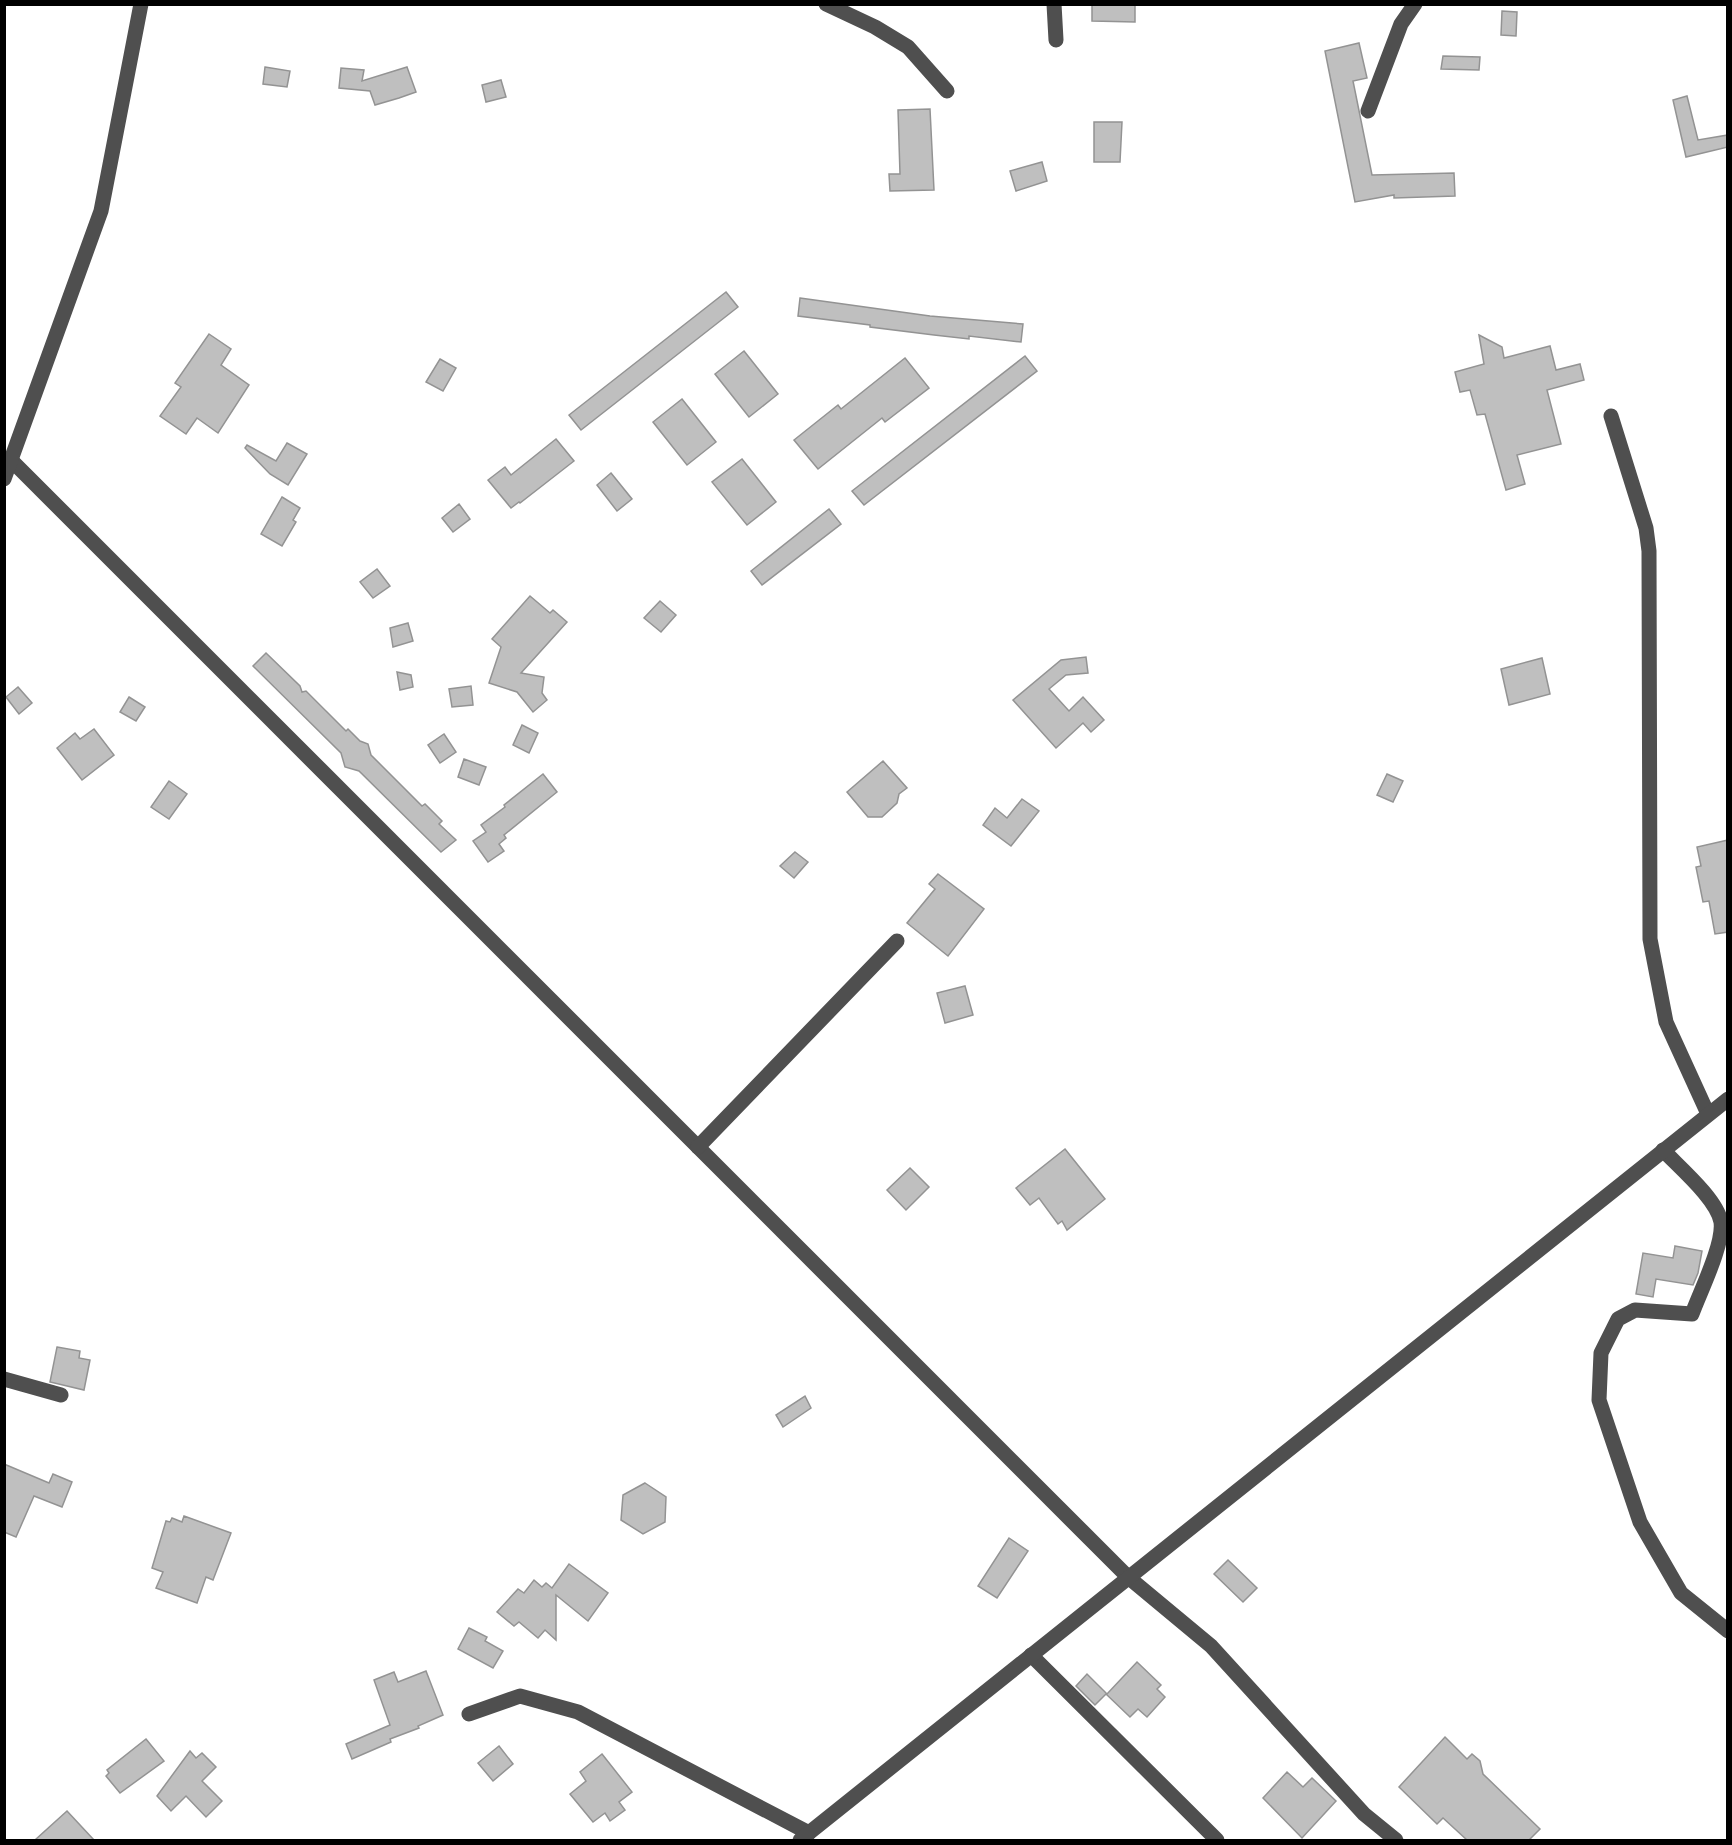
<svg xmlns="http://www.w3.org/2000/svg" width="1732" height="1845" font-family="'Roboto Condensed',sans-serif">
	<rect width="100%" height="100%" fill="#fff"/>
	<g fill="#bfbfbf" stroke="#939393" stroke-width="1.5">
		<path d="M1092,4H1135V22L1092,21Z"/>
		<path d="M1502,11L1517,12L1516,36L1501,35Z"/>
		<path d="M1359,43L1367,78L1353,81L1372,175L1454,173L1455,196L1394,198V195L1355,202L1325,51Z"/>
		<path d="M1443,56L1480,57L1479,70L1441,69Z"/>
		<path d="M265,67L290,71L287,87L263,84Z"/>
		<path d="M407,67L416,92L399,98L375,105L370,91L339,88L341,68L364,70L362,81Z"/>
		<path d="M501,80L506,97L486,102L482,85Z"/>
		<path d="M1687,96L1698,140L1728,135V147L1686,157L1673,100Z"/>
		<path d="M930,109L934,190L890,191L889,174H900L898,110Z"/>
		<path d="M1094,122H1122L1120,162H1094Z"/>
		<path d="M1042,162L1047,181L1016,191L1010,171Z"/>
		<path d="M726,292L738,307L581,430L569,415Z"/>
		<path d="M800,298L930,316L1023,324L1021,342L969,336V339L934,335L870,327V325L798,316Z"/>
		<path d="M209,334L231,349L221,365L249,385L218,433L197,418L186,434L160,416L181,387L175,383Z"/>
		<path d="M1479,335L1502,347L1504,358L1550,346L1556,370L1580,364L1584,380L1547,390L1561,444L1517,455L1525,484L1506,490L1485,414L1477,415L1470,390L1460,392L1455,372L1484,364Z"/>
		<path d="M744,351L778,394L749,417L715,374Z"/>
		<path d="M1025,356L1037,371L864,505L852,491Z"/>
		<path d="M905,358L929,388L885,422L882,418L818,469L794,440L838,405L841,409Z"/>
		<path d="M440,359L456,368L443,391L426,382Z"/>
		<path d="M682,399L716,442L687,465L653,422Z"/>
		<path d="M556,439L574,461L520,503L519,502L511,508L488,480L505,467L511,475Z"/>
		<path d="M287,443L307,454L288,485L270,474L245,448L247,445L276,461Z"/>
		<path d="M742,459L776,502L747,525L712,482Z"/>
		<path d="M611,473L632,499L617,511L597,485Z"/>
		<path d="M282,497L300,508L293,520L296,522L282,546L261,534Z"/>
		<path d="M459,504L470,519L453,532L442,518Z"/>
		<path d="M829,509L841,524L762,585L751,571Z"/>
		<path d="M377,569L390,586L373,598L360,582Z"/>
		<path d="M530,596L550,613L553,610L567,622L521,673L544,677L542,693L547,700L533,712L517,692L489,683L501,647L492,639Z"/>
		<path d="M660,601L676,615L661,632L644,618Z"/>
		<path d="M408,623L413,641L393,647L390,628Z"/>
		<path d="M266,653L300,686L302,692L306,691L346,731L348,729L360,741L368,744L371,755L422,806L425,804L442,821L439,824L456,840L441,852L359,771L345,767L341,753L253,666Z"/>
		<path d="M1086,657L1088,673L1066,675L1049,689L1069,711L1083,697L1104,720L1091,732L1083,723L1056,748L1013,700L1061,660Z"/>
		<path d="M1542,658L1550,694L1509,705L1501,669Z"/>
		<path d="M397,672L411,675L413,687L400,690Z"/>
		<path d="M471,686L473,705L452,707L449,689Z"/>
		<path d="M18,687L32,703L19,714L6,697Z"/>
		<path d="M129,697L145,707L136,721L120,712Z"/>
		<path d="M522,725L538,733L529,753L513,745Z"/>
		<path d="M94,729L114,755L82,780L57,748L75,733L80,739Z"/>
		<path d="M444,734L456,752L440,763L428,745Z"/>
		<path d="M464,759L486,767L479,785L458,777Z"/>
		<path d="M883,761L907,788L899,794L897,803L882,817H868L847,792Z"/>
		<path d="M543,774L557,792L504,835L506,838L499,844L504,851L488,862L473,841L486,832L481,825L505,807L504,805Z"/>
		<path d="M1387,774L1403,781L1393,802L1377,795Z"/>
		<path d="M169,781L187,794L169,819L151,807Z"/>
		<path d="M1022,799L1039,811L1011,846L983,825L995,808L1007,818Z"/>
		<path d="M1728,840V932L1715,934L1709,901L1703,902L1696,867L1701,866L1697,847Z"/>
		<path d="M795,852L808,862L794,878L780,866Z"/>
		<path d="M938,874L984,909L948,956L907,923L935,889L929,884Z"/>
		<path d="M965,986L973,1015L945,1023L937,993Z"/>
		<path d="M1065,1149L1105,1199L1067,1230L1062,1221L1058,1224L1039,1198L1030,1205L1016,1188Z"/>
		<path d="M910,1168L929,1187L906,1210L887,1190Z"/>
		<path d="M1675,1246L1702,1251L1698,1273L1693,1285L1656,1279L1653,1297L1636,1294L1643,1253L1673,1258Z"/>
		<path d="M57,1347L80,1351L79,1358L90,1360L84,1390L50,1382Z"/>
		<path d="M805,1396L811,1408L783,1427L776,1415Z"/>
		<path d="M4,1464L49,1483L53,1474L72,1482L62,1507L34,1496L16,1537L4,1532Z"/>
		<path d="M645,1483L666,1497L665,1522L643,1534L621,1520L623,1495Z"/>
		<path d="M184,1516L231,1533L213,1580L206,1577L197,1603L156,1588L163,1572L152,1568L166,1521L170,1522L172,1518L182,1522Z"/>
		<path d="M1009,1538L1028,1551L997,1598L978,1586Z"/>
		<path d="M1228,1560L1257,1588L1243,1602L1214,1574Z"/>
		<path d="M569,1564L608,1593L588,1621L556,1595V1640L545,1630L538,1638L519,1622L514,1626L497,1612L518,1589L524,1593L534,1580L542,1587L546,1583L552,1588Z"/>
		<path d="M469,1628L487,1637L485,1641L503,1651L493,1668L458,1649Z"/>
		<path d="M1137,1662L1161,1685L1157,1689L1165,1697L1147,1717L1138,1709L1130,1717L1106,1694L1095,1705L1076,1686L1087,1674L1107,1694Z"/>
		<path d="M426,1671L443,1715L418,1726L419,1728L390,1739L391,1742L352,1759L346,1744L390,1725L374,1680L394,1672L398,1682Z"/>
		<path d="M1445,1737L1467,1759L1472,1754L1480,1761L1483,1774L1540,1829L1529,1840H1467L1443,1818L1437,1824L1399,1787Z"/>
		<path d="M146,1739L164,1761L120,1793L106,1776L109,1773L107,1770Z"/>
		<path d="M499,1746L513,1764L493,1781L478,1763Z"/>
		<path d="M190,1751L196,1758L202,1753L216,1767L202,1781L222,1801L206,1817L186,1796L171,1811L157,1796Z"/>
		<path d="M602,1754L632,1792L619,1802L625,1810L610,1821L605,1813L593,1822L570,1794L586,1781L580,1772Z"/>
		<path d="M1287,1772L1303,1787L1312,1778L1336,1801L1302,1838L1263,1798Z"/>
		<path d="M67,1811L94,1840H35Z"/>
	</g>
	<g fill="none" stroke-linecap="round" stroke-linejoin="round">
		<g stroke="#4f4f4f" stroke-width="15">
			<path d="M826,4L875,27L908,47L947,91"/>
			<path d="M1054,4L1056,40"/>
			<path d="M1368,111L1401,24L1415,4"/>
			<path d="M1611,416L1646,528L1649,551L1650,939L1666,1022L1708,1114"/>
			<path d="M12,461L1128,1577L1211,1646L1364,1814L1396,1840"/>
			<path d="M4,479L101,211L141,4"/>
			<path d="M698,1147L897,941"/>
			<path d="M1663,1150C1679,1167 1717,1199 1721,1222C1724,1244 1700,1292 1692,1314L1635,1310L1618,1319L1601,1353L1599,1400L1640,1522L1681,1593L1728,1631"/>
			<path d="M4,1379L61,1395"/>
			<path d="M1031,1655L1217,1840"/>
			<path d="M469,1714L520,1696L578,1712L809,1833"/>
			<path d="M800,1840L1728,1099"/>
		</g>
	</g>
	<rect width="1732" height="1845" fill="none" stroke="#000000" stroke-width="12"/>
</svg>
